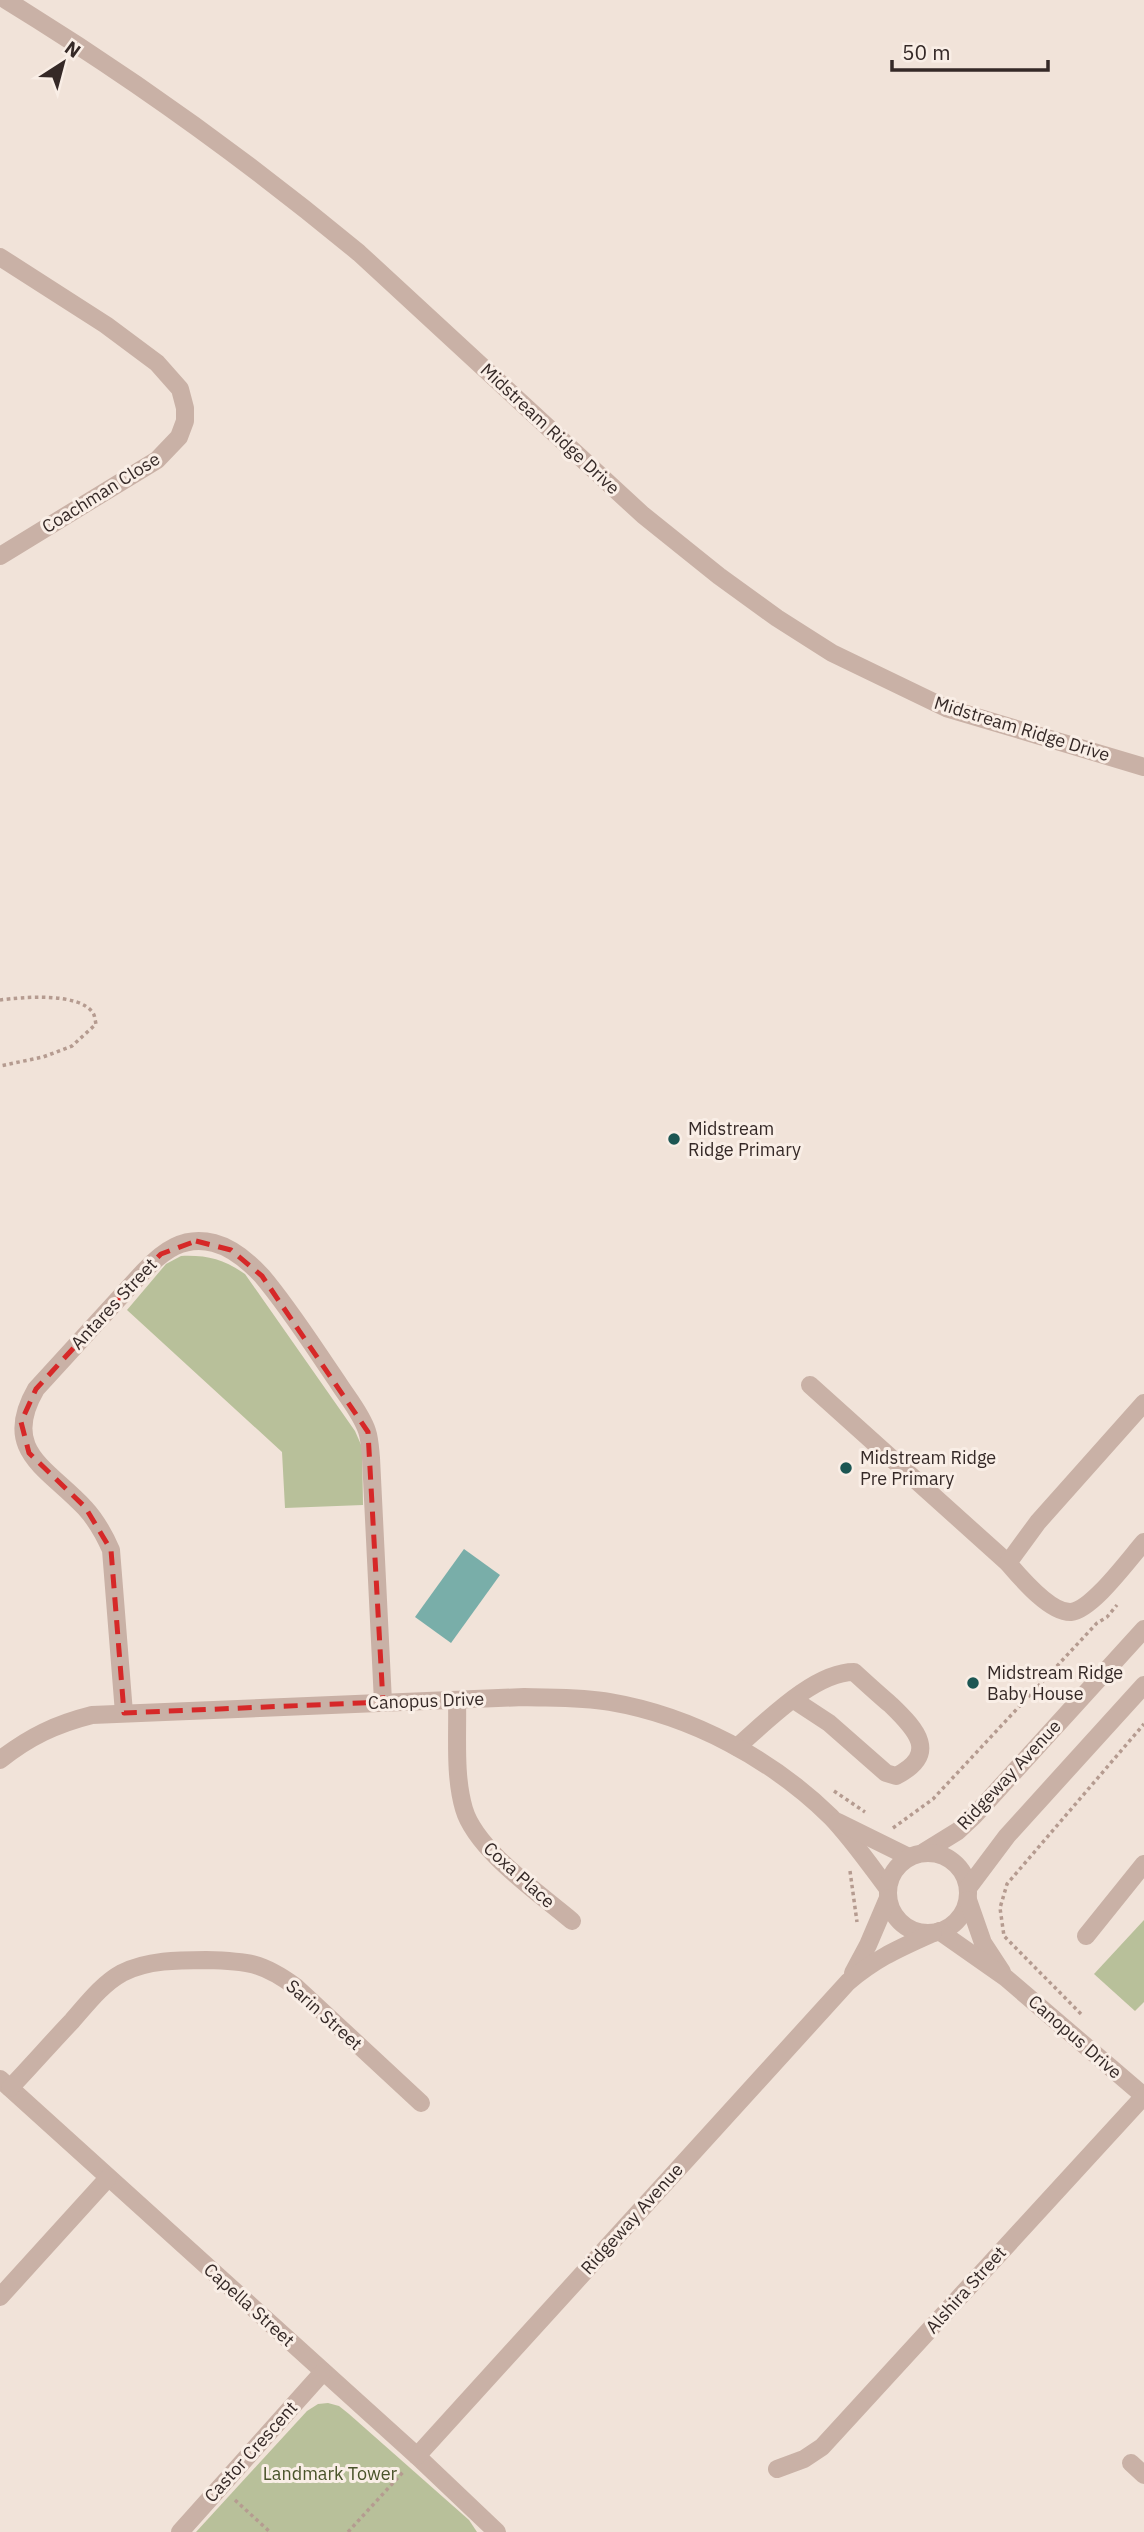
<svg xmlns="http://www.w3.org/2000/svg" width="1144" height="2532" font-family="'IBM Plex Sans',sans-serif">
	<rect width="100%" height="100%" fill="#f1e3d9"/>
	<g fill="#b8c09a">
		<path d="M181,1256C207,1255 223,1259 245,1274L355,1431L362,1447L363,1505L285,1508L282,1452L127,1310L166,1264Z"/>
		<path d="M1144,1920V2002L1135,2011L1094,1974Z"/>
		<path d="M328,2403L339,2406L349,2414L469,2520L477,2532H196L307,2411L318,2404Z"/>
	</g>
	<path fill="#79aea9" d="M464,1549L500,1575L451,1643L415,1617Z"/>
	<g fill="none" stroke-linecap="round" stroke-linejoin="round">
		<g stroke="#b59b90" stroke-width="3.5" stroke-dasharray="3.5 3.5" stroke-linecap="butt">
			<path d="M0,1000C22,997 79,992 93,1013C95,1016 95,1020 96,1024L72,1046L43,1057L0,1066"/>
			<path d="M834,1791L865,1812"/>
			<path d="M893,1828L933,1799L1097,1623L1107,1617L1117,1605"/>
			<path d="M850,1871L857,1922"/>
			<path d="M1081,2014L1004,1936L1000,1908L1007,1884L1144,1724"/>
			<path d="M235,2500L270,2532"/>
			<path d="M348,2532L404,2471"/>
		</g>
		<g stroke="#c9b1a6" stroke-width="18">
			<path d="M6,0C130,76 247,160 359,253L643,515L719,576L777,618L832,653L946,708L1144,767"/>
			<path d="M0,257L106,325L157,363L180,389L185,408V421L179,437L157,460L0,556"/>
			<path d="M810,1385L1008,1563"/>
			<path d="M1144,1403L1038,1522L1008,1563C1020,1577 1050,1613 1071,1612C1092,1610 1129,1559 1144,1542"/>
			<path d="M457,1700C458,1735 454,1775 464,1809C476,1850 539,1893 572,1921"/>
			<path d="M124,1713L111,1550C104,1534 97,1521 85,1508C48,1468 0,1451 36,1389L144,1271C163,1251 184,1235 214,1243C233,1248 249,1262 262,1276C289,1308 313,1346 337,1381C347,1397 361,1413 367,1431C370,1440 370,1449 371,1458L383,1702"/>
			<path d="M737,1747C766,1722 814,1672 854,1672C866,1683 878,1694 891,1705C917,1730 939,1754 896,1776L886,1773L829,1723L794,1700"/>
			<path d="M0,1760C29,1737 56,1724 92,1715L524,1697C553,1698 582,1697 610,1702C692,1716 772,1759 831,1817C852,1839 870,1865 888,1889"/>
			<path d="M838,1822L909,1857"/>
			<path d="M924,1852L958,1831L974,1816L1144,1629"/>
			<circle cx="928" cy="1893" r="40"/>
			<path d="M968,1888L1007,1836L1144,1685"/>
			<path d="M968,1900L983,1943L1002,1972"/>
			<path d="M939,1931L1006,1978L1144,2096"/>
			<path d="M1086,1936L1144,1864"/>
			<path d="M853,1973L868,1945L888,1898"/>
			<path d="M0,2079L417,2456L497,2532"/>
			<path d="M10,2088C31,2066 51,2043 72,2021C87,2004 102,1984 122,1973C147,1960 179,1960 206,1960C247,1961 262,1962 296,1987L421,2103"/>
			<path d="M0,2297L108,2178"/>
			<path d="M417,2456L848,1982C878,1957 898,1949 933,1933"/>
			<path d="M1131,2463L1144,2475"/>
			<path d="M777,2469L804,2459L822,2447L1144,2096"/>
			<path d="M180,2532L323,2372"/>
		</g>
	</g>
	<path fill="none" stroke="#d62828" stroke-width="5" stroke-dasharray="14 9" stroke-linejoin="round" d="M196,1241L231,1250L262,1276L368,1432L383,1702L124,1713L111,1550L85,1507L29,1453L21,1422L36,1389L144,1271L161,1254Z"/>
	<g fill="#1c5653" stroke="#f9eee6" stroke-width="2.5">
		<circle cx="674" cy="1139" r="7"/>
		<circle cx="846" cy="1468" r="7"/>
		<circle cx="973" cy="1683" r="7"/>
	</g>
	<g text-anchor="middle" stroke-width="6" stroke-linejoin="round" paint-order="stroke">
		<g font-size="18" fill="#352927" stroke="#f9eee6">
			<text transform="translate(550 429) rotate(43)" y="6">Midstream Ridge Drive</text>
			<text transform="translate(101 493) rotate(-32)" y="6">Coachman Close</text>
			<text transform="translate(1022 729) rotate(17)" y="6">Midstream Ridge Drive</text>
			<text transform="translate(114 1304) rotate(-47)" y="6">Antares Street</text>
			<text transform="translate(426 1701) rotate(-2)" y="6">Canopus Drive</text>
			<text transform="translate(1009 1775) rotate(-47)" y="6">Ridgeway Avenue</text>
			<text transform="translate(519 1875) rotate(42)" y="6">Coxa Place</text>
			<text transform="translate(324 2015) rotate(42)" y="6">Sarin Street</text>
			<text transform="translate(1075 2037) rotate(41)" y="6">Canopus Drive</text>
			<text transform="translate(632 2219) rotate(-48)" y="6">Ridgeway Avenue</text>
			<text transform="translate(966 2290) rotate(-48)" y="6">Alshira Street</text>
			<text transform="translate(249 2305) rotate(42)" y="6">Capella Street</text>
			<text transform="translate(251 2452) rotate(-48)" y="6">Castor Crescent</text>
		</g>
		<g font-size="18" fill="#352927" stroke="#f9eee6" text-anchor="start">
			<text x="688" y="1135">Midstream<tspan x="688" dy="21">Ridge Primary</tspan></text>
			<text x="860" y="1464">Midstream Ridge<tspan x="860" dy="21">Pre Primary</tspan></text>
			<text x="987" y="1679">Midstream Ridge<tspan x="987" dy="21">Baby House</tspan></text>
		</g>
		<g font-size="18" fill="#49532a" stroke="#f9eee6">
			<text x="330" y="2480">Landmark Tower</text>
		</g>
	</g>
	<g transform="translate(63 63) rotate(36)" stroke="#f9eee6" stroke-width="5" paint-order="stroke">
	<path d="M0-5L12 26L0 18L-12 26Z" fill="#352927"/>
	<text y="-10" font-size="19" font-weight="bold" text-anchor="middle" fill="#352927">N</text>
	</g>
	<path d="M892 60v10h156v-10" fill="none" stroke="#352927" stroke-width="3.5"/>
	<text x="902" y="60" font-size="21" fill="#352927" stroke="#f9eee6" stroke-width="5" paint-order="stroke">50 m</text>
</svg>
